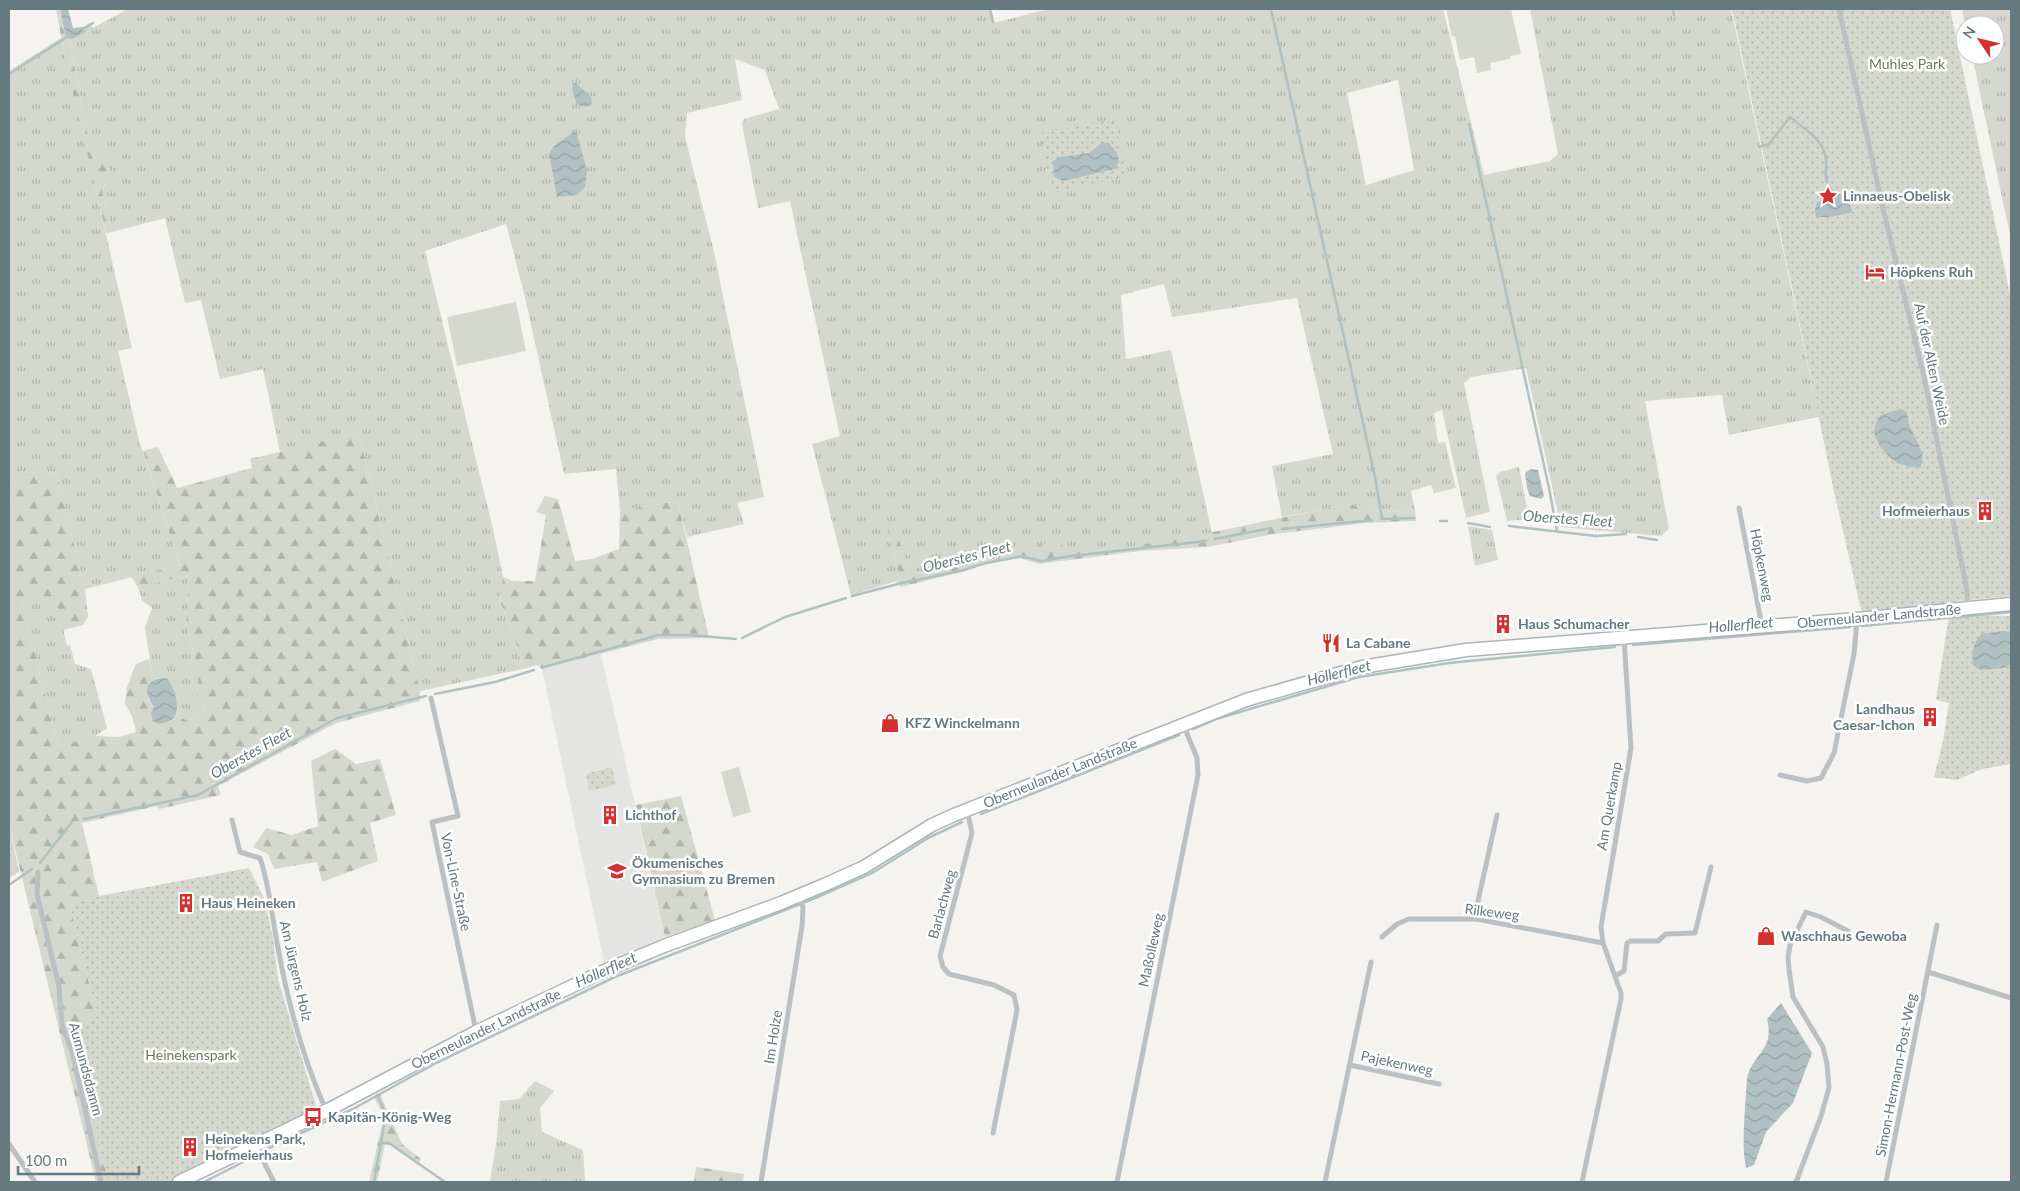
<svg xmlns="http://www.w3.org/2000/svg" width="2020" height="1191" font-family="Lato,sans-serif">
	<defs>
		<pattern id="grass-tufts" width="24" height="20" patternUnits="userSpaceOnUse" patternTransform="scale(1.25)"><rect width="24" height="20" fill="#d4d8cf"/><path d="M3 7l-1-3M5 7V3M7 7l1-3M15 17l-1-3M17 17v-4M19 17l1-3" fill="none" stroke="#b0b4ad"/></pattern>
		<pattern id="forest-firs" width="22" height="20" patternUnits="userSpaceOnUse" patternTransform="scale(1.25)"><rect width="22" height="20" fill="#d4d8cf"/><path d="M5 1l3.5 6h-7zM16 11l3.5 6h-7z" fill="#b0b4ad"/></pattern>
		<pattern id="park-dots" width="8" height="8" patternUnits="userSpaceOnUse" patternTransform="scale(1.25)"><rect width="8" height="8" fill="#d4d8cf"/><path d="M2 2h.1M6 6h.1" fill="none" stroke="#b0b4ad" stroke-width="1.8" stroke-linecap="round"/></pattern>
		<pattern id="water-waves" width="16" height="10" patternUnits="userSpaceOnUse" patternTransform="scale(1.25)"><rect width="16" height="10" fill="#b1c1c2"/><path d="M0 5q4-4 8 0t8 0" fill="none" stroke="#94a2a3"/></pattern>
	</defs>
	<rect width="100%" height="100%" fill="#f4f3f0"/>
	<path fill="#e4e4e3" d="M601,654L665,937L604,962L542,669Z"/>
	<g fill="url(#grass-tufts)" fill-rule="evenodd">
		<path d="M128,9H990L993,23L1048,9H1443L1484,175L1550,161L1558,154L1530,9H1731L1819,417L1729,435L1722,395L1645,401L1669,529L1661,536L1561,527L1526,368L1471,377L1464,383L1490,512L1466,518L1442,410L1434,413L1438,443L1445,442L1456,488L1434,493L1431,485L1411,491L1415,510L1385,512L1350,504L1282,517L1272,466L1333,454L1297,298L1172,317L1164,284L1121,295L1126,359L1171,350L1212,533C1168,542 1124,549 1079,552C1057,553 1042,546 1018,550L1021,558L985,564L962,572L961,566L934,572L909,573L894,523H886L900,580L851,595L812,444L840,436L790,201L758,208L742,124L744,119L779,109L765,70L735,59L742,100L687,113L685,137L714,252L764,497L737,503L744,524L687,537L678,501L620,511L616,469L564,474L524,293L506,224L425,251L493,529L503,577L500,601L515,639L523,669L420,691L359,433L280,452L263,369L220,379L201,300L185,303L165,218L112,232L102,191L109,178L97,146L88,135L69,39H72L85,30L83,27L89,23L93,28ZM1398,80L1414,170L1366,185L1347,93Z"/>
		<path d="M1962,9L2011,10V240L1972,55H1995V25H1965Z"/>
		<path d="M61,38L132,348L118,351L139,440L180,565L85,589L56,472L9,482V71Z"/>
		<path d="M1519,467L1529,519L1507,521L1496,476L1500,472Z"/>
		<path d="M1468,526L1492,530L1498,560L1475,566Z"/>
		<path d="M189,575L186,625L199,674L197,692L205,711L188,721L176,715L177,710L170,682L161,678L156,679L152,674L145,627L152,608L142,600L138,587Z"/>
		<path d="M55,594L67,646L70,645L75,664L91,669L107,728L95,736L58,746L22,603Z"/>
		<path d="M9,824L19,872L9,878Z"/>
		<path d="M535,1081L554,1091L540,1108L542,1132L583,1150L585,1182H490L497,1137L500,1101L519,1099Z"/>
	</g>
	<g fill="url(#forest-firs)">
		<path d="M56,9H60L66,38L69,39L88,135L110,160L109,178L102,191L112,232L106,233L67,69Z"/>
		<path d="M359,433L420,691V701L336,723L218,786L221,795L159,809L157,806L82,823L99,896L70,905L96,1011L99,1146L109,1182H96L9,824V482L56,472L85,589L88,617L83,625L63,630L55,595L22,603L58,746L95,736L119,737L136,732L133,718L125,704L127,687L136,664L149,659L152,674L156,679L149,683L148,699L154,707L158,724L171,721L176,715L188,721L205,711L197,692L199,674L186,625L189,575L138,587L131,577L180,565L143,451L158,447L177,488L252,468L250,459Z"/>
		<path d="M545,496L558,499L575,561L592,559L619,549L620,511L678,501L709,638L658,639L542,669L537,665L523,669L515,639L500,601L503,577L512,581H535L546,515L536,512Z"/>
		<path d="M1350,504L1385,512L1415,510L1416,521L1366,523L1275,534L1207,547L1140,551L1038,564L1021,558L1018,550L1058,541L1069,552C1165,547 1257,521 1350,504Z"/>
		<path d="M886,523H894L909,573L934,572L961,566L962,572L901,587L896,582L900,580Z"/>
		<path d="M335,749L356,764L380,759L396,815L370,823L378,861L322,882L317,862L274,869L268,854L253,847L266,828L292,835L318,826L311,761Z"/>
		<path d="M681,796L715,920L665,937L636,805Z"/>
		<path d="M380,1094L402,1144L421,1159L418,1165L390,1145H385L377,1182H369L384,1116L374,1097Z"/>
		<path d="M696,1167L744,1174L743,1182H694Z"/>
	</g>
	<g fill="url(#park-dots)">
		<path d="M1732,9H1950L2011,299V596L1956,601V605L1862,614L1833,487L1801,330Z"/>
		<path d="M1115,119L1126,177L1051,192L1040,133Z"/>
		<path d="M1949,615L2011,616V764L1982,769L1957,780L1934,777L1943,741L1949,703L1936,700Z"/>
		<path d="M612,767L616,785L589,791L586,774Z"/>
		<path d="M249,868L264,898L273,938L278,979L317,1109L172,1182H109L99,1146L78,1034L96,1011L70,905L99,896Z"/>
	</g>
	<g fill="#d4d8cf">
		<path d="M1446,9H1511L1521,54L1510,56V59L1490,63L1491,70L1477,73L1474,57L1460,60L1455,36L1452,37Z"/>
		<path d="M516,302L526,351L457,366L447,317Z"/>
		<path d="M739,767L751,812L733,817L721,772Z"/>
	</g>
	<g fill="url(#water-waves)">
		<path d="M60,9H68L73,28L83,27L86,32L72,39L66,38Z"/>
		<path d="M576,83L591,97L592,105L586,107L577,105L572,89L573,84Z"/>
		<path d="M576,130L587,171L585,187L577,195L557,197L549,154L553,147Z"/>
		<path d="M1102,143H1109L1117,153L1119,162L1115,169L1063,181L1054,177L1053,161L1060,157L1089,153Z"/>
		<path d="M1839,193L1846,198L1852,210L1850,213L1829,217H1816L1815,210L1817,202L1832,197Z"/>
		<path d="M1901,409C1911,413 1906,416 1909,424C1914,439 1928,452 1920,468C1913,467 1906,466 1900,464C1888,459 1871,439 1875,426C1876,422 1879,418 1881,415Z"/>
		<path d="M1531,469L1538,470L1544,496L1541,499L1530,496L1527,488L1525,473Z"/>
		<path d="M2004,631L2011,632V664L2004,668L1981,670L1973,665C1971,653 1973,643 1981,634Z"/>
		<path d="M166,678C174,684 182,711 173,719C169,722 163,723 158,724L153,721L151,713L154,707C143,692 144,678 166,678Z"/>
		<path d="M1781,1003L1812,1053L1793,1103L1766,1132L1754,1165L1746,1168C1742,1146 1744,1129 1745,1106C1746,1098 1746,1088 1747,1079C1753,1052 1775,1051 1767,1019Z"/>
	</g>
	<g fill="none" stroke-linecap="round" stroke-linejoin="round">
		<g stroke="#b1c1c2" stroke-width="2.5">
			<path d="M990,9L993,22"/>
			<path d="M1271,9L1375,477L1382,519"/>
			<path d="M1673,9L1674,15"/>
			<path d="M83,29L93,23"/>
			<path d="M9,74L67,37"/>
			<path d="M1469,124L1549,488L1557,531"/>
			<path d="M1759,147L1769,144L1790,117C1802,127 1821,138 1825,154C1830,173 1819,173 1834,194"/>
			<path d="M1383,519L1414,518"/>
			<path d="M1440,521H1447"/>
			<path d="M1468,523L1490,527"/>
			<path d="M1509,526L1596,536L1626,534"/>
			<path d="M1282,529L1372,520"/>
			<path d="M1638,537L1657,540"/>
			<path d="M1215,539L1271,528"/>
			<path d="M852,596L902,583L964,570L982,564L1022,556L1041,561L1071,556L1206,541"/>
			<path d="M1862,626L2011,612"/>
			<path d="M742,638L785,617L846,598"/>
			<path d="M1633,645L1850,627"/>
			<path d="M544,667L659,635H689L736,639"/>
			<path d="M435,694L495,682L534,670"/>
			<path d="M1193,729L1216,719L1359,677L1449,663L1615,647"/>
			<path d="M981,814L1179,735"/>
			<path d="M84,819L198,795L337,718L426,696"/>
			<path d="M40,863L72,822"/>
			<path d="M9,885L32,869"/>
			<path d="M381,1143H389L445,1182"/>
			<path d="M265,1150L353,1109L436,1063L615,977L813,899L874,872L928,838L962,822"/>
			<path d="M204,1182L251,1158"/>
			<path d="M374,1182L386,1114L377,1095"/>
		</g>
		<g stroke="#adb5b7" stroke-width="15">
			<path id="secondary" d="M179,1182L326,1111L476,1032L604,971L664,946L781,903L824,885L864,867L932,825L954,815L1246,700L1362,667L1466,650L1857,619L2011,604"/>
		</g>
		<g stroke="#bbc0c2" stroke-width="5">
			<path d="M1839,9L1884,213L1924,377L1967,590V607"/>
			<path d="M1739,508L1762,626"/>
			<path d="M431,698L458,816L432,822L476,1031"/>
			<path d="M1780,775L1807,781L1821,778L1834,753L1854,654L1857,620"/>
			<path d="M967,810L972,833L940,956L943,967L949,974L994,985L1014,995L1017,1010L993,1133"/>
			<path d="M232,820L240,852L260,858C270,887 272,918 278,948C288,1003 303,1059 326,1110"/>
			<path d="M38,872L37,894L59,987L62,1025L73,1055L101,1182"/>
			<path d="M1476,919L1478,901L1497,815"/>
			<path d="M1382,937L1397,924L1409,919H1476L1603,943"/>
			<path d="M1928,972L2011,998"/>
			<path d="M1615,976L1624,971L1627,943L1630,941H1658L1666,934L1695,933L1711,867"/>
			<path d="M1350,1065L1439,1084"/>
			<path d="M9,1144L35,1182"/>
			<path d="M255,1145L274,1182"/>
			<path d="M761,1182L802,926L803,907L798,896"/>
			<path d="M1117,1182L1198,775L1197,758L1183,724"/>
			<path d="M1325,1182L1371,962"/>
			<path d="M1582,1182L1621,999V993L1603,943L1601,927L1631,748L1624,638"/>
			<path d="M1796,1182L1821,1116L1829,1088L1827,1064L1823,1047L1793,997L1789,969L1788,957L1790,945L1806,912L1821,917L1848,931"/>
			<path d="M1886,1182L1937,925"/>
		</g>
		<use href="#secondary" stroke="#fff" stroke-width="12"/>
	</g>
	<defs>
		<g id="sight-bare" transform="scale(1.5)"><path d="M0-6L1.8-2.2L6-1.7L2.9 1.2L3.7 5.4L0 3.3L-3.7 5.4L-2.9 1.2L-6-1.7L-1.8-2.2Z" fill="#d4302f" stroke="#fff" stroke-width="2.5" paint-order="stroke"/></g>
		<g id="hotel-bare" transform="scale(1.5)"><path d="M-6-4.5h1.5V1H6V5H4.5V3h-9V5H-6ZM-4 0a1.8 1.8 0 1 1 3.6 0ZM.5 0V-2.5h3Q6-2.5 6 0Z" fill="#d4302f" stroke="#fff" stroke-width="2.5" paint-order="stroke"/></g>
		<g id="building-bare" transform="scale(1.5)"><path d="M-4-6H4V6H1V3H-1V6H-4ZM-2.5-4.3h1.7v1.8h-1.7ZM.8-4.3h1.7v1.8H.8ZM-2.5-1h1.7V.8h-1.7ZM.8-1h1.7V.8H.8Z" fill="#d4302f" stroke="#fff" stroke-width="2.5" paint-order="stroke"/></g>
		<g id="restaurant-bare" transform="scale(1.5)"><path d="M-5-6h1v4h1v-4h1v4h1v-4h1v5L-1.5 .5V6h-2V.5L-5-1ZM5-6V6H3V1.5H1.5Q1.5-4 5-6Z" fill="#d4302f" stroke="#fff" stroke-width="2.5" paint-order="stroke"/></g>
		<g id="shop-bare" transform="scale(1.5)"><path d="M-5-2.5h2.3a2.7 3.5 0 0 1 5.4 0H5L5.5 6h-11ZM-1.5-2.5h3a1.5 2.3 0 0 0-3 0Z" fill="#d4302f" stroke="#fff" stroke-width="2.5" paint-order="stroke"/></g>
		<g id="school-bare" transform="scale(1.5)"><path d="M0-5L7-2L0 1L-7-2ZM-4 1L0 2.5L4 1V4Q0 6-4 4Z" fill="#d4302f" stroke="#fff" stroke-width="2.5" paint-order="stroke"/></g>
		<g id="bus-bare" transform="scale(1.5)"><path d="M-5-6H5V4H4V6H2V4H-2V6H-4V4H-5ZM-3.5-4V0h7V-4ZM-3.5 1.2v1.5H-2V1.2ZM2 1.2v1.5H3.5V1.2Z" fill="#d4302f" stroke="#fff" stroke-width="2.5" paint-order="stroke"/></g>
	</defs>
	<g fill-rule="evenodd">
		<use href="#sight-bare" x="1828" y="196"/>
		<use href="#hotel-bare" x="1875" y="272"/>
		<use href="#building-bare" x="1985" y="511"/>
		<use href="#building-bare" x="1503" y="624"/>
		<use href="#restaurant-bare" x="1331" y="643"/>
		<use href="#building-bare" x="1930" y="717"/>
		<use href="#shop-bare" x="890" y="723"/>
		<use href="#building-bare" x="610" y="815"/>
		<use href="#school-bare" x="617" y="871"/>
		<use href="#building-bare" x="186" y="903"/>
		<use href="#shop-bare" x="1766" y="936"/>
		<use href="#bus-bare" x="313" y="1117"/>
		<use href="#building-bare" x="190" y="1147"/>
	</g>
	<g text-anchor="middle" stroke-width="5" stroke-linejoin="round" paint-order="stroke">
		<g font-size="14" fill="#6b7663" stroke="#fff">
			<text x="1907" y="69">Muhles Park</text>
			<text x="191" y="1060">Heinekenspark</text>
		</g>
		<g font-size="14" font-weight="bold" fill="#65797f" stroke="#fff" text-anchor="start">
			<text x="1843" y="201">Linnaeus-Obelisk</text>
			<text x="1890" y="277">Höpkens Ruh</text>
			<text x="1970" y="516" text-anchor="end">Hofmeierhaus</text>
			<text x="1518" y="629">Haus Schumacher</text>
			<text x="1346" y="648">La Cabane</text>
			<text x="1915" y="714" text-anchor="end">Landhaus<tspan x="1915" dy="16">Caesar-Ichon</tspan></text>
			<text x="905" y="728">KFZ Winckelmann</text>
			<text x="625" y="820">Lichthof</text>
			<text x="632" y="868">Ökumenisches<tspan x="632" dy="16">Gymnasium zu Bremen</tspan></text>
			<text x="201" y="908">Haus Heineken</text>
			<text x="1781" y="941">Waschhaus Gewoba</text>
			<text x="328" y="1122">Kapitän-König-Weg</text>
			<text x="205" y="1144">Heinekens Park,<tspan x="205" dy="16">Hofmeierhaus</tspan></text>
		</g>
		<g font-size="14" fill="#65797f" stroke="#fff">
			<text transform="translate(1932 364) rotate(78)" y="5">Auf der Alten Weide</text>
			<text transform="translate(1762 565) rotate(79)" y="5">Höpkenweg</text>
			<text transform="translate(1879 616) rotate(-5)" y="5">Oberneulander Landstraße</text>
			<text transform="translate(1060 773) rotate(-22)" y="5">Oberneulander Landstraße</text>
			<text transform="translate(1609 806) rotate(-80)" y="5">Am Querkamp</text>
			<text transform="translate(456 882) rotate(78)" y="5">Von-Line-Straße</text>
			<text transform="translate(942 904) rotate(-75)" y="5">Barlachweg</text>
			<text transform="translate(1492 912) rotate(7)" y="5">Rilkeweg</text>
			<text transform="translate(1151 950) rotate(-78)" y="5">Maßolleweg</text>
			<text transform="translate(296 971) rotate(77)" y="5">Am Jürgens Holz</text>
			<text transform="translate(486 1029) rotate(-26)" y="5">Oberneulander Landstraße</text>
			<text transform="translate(773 1037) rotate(-81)" y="5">Im Holze</text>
			<text transform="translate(1397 1063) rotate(12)" y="5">Pajekenweg</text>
			<text transform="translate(86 1069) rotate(75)" y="5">Aumundsdamm</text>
			<text transform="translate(1896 1075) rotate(-79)" y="5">Simon-Hermann-Post-Weg</text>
		</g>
		<g font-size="15" font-style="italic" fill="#607b7c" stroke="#fff">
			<text transform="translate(1568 519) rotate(4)" y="5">Oberstes Fleet</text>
			<text transform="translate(967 557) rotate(-14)" y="5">Oberstes Fleet</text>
			<text transform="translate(1741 625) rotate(-5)" y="5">Hollerfleet</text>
			<text transform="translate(1339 673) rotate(-14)" y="5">Hollerfleet</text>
			<text transform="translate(251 753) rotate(-29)" y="5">Oberstes Fleet</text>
			<text transform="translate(606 970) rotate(-24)" y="5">Hollerfleet</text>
		</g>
	</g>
	<rect width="2020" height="1191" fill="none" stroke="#65797f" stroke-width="20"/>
	<g transform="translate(1980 40) rotate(305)"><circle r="24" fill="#ffffff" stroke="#c1c9cc"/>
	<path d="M0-4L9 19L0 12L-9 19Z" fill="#d4302f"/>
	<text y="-8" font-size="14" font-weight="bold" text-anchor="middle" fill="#65797f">N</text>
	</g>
	<path d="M18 1166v8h121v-8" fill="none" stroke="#65797f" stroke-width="2.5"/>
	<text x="25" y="1166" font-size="15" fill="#65797f" stroke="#ffffff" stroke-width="4" paint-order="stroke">100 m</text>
</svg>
